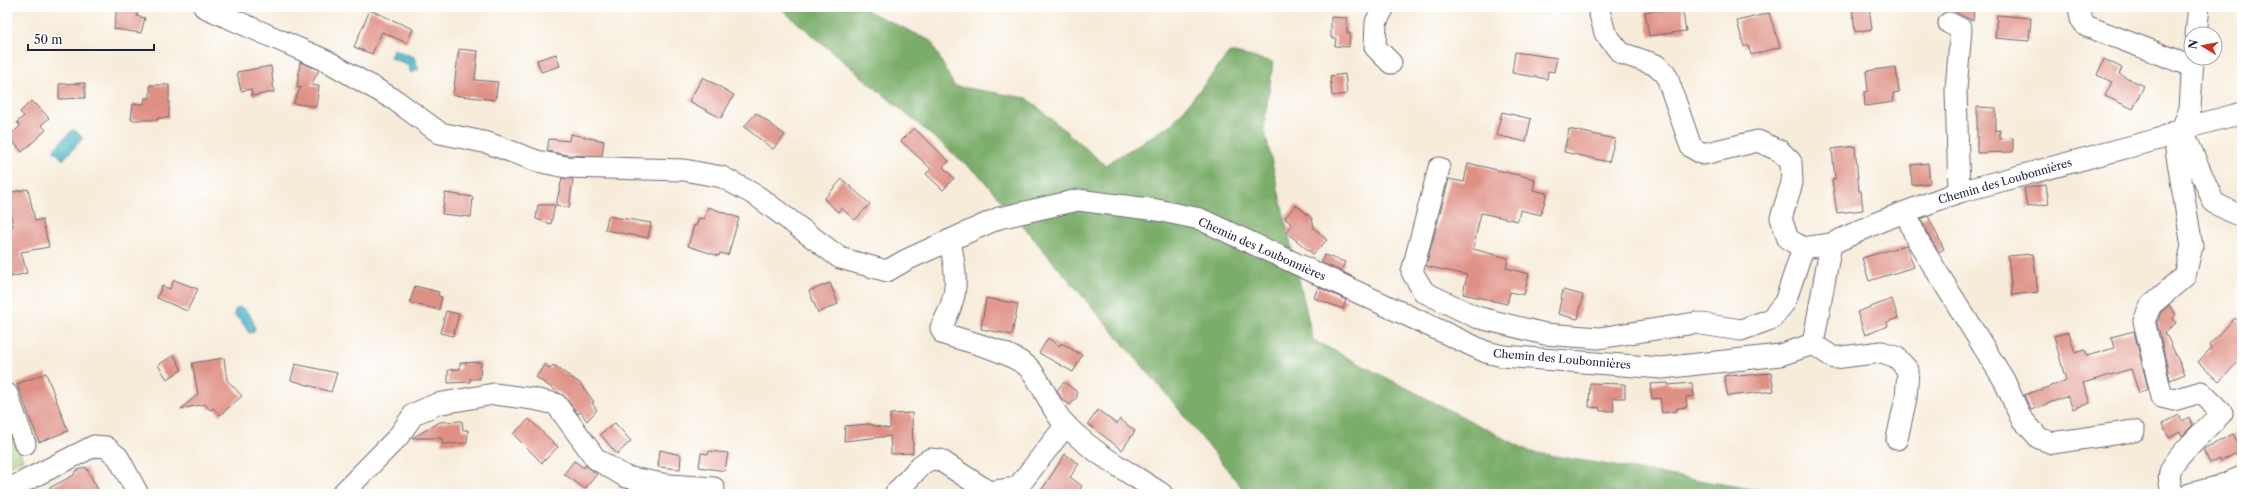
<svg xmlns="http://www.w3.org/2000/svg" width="2249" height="501" font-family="'Libre Caslon Text',serif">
	<rect width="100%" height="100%" fill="#fff"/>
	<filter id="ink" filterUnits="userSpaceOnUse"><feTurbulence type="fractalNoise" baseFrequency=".025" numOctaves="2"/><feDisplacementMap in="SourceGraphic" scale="8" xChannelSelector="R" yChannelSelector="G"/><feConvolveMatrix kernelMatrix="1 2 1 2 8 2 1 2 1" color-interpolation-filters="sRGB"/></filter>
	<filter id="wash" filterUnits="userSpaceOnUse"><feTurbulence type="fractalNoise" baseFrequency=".012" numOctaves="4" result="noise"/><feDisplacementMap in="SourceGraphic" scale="16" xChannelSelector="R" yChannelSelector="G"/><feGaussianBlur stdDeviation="0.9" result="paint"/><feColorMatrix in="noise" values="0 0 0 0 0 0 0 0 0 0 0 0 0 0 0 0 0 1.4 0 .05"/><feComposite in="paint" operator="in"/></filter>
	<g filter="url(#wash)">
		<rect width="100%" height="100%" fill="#f7ecda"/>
		<path fill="#99c979" stroke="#5e765a" d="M7,420L23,460L7,466Z"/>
		<path fill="#7aad69" stroke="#4e6852" d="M779,7H865L868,11L931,41L954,86L1027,98L1105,165L1173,123L1230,52L1273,62L1264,128L1313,340L1531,452L1782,494H1247L1173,402L980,176Z"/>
		<g fill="#45b2c2" stroke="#346a7e">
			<path d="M393,49L414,57L419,69L411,73L407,64L390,58Z"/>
			<path d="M73,129L83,138L63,160L53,150Z"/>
			<path d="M239,307C249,309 253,320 255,329L254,332L249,333L242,322L234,315L235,310Z"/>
		</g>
		<g id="blocks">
			<g fill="#df9084">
				<path d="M117,7L138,10L137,16L145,18L141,33L114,29Z"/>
				<path d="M1682,7L1686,31L1649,36L1645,12Z"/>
				<path d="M1852,7H1869L1872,29L1855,32Z"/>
				<path d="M1955,7H1974L1973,21L1955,12Z"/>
				<path d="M370,10L413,29L407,43L382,32L372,54L354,47Z"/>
				<path d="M1769,13L1780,47L1751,55L1748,45L1744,47L1737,21Z"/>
				<path d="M1997,15L2031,18L2029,41L1995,38Z"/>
				<path d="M1331,17L1347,18V33H1350L1349,47L1335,46L1336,38H1331Z"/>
				<path d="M459,49L478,51L475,80L498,82L495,100L453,95Z"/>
				<path d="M1515,52L1557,58L1554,72L1548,71L1547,79L1512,73Z"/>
				<path d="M556,54L560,66L541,72L537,60Z"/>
				<path d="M2104,59L2122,68L2119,74L2144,86L2133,109L2105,96L2112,82L2097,75Z"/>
				<path d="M300,62L319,70L311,85L319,86L316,107L293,103L301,87L297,88Z"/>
				<path d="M271,66L274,92L252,96L251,89L241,91L237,72Z"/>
				<path d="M1896,67L1899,92L1893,93L1894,102L1865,106L1864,92L1868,91L1866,71Z"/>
				<path d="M1345,74L1347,94L1332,96L1330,76Z"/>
				<path d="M703,77L734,95L721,118L689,101Z"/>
				<path d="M85,83V98L59,99V84Z"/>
				<path d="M150,85H169V118H158V120H131L133,104H144L145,98H150Z"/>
				<path d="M31,101L35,105L36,104L49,118L41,125L46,130L22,152L9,137L20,126L17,122L24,116L20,112Z"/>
				<path d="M1977,107L1996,108V131L2000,130V139L2013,138V152L1977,153Z"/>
				<path d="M1502,112L1531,119L1526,142L1496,135Z"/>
				<path d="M756,113L785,135L773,149L744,127Z"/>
				<path d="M914,128L949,161L943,167L954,178L943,190L926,174L931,169L901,141Z"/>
				<path d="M1569,129L1615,139L1609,162L1564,152Z"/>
				<path d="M570,134L604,141L602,156L567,155L547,151L549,139L569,141Z"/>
				<path d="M1855,146L1859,191H1861L1863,210L1837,213L1832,180L1835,179L1832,149Z"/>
				<path d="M1468,163L1535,179L1533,190L1547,193L1541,215L1520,210L1518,221L1481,213L1473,249L1508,258L1506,268L1529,274L1524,295L1510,292L1507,304L1463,294L1467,275L1426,266L1449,179L1464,182Z"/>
				<path d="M1928,163L1930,183L1912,185L1911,165Z"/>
				<path d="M562,178L573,179L569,208L556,205Z"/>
				<path d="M842,179L870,204L855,220L841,208L838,212L824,199Z"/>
				<path d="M2046,185L2049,204L2027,207L2024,188Z"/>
				<path d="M28,189L35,221L42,219L49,247L21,252L27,273L11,277L7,262V228L13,226L7,193Z"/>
				<path d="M445,193L473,197L471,217L442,214Z"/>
				<path d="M538,205H555L551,224L536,219Z"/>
				<path d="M1296,205L1312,218L1314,228L1327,240L1313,254L1286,232L1292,225L1285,218Z"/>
				<path d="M708,207L739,218L728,255L720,253L719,256L688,246L694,225L696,226L699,218L704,219Z"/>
				<path d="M608,216L651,223L648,238L605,230Z"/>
				<path d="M1928,216L1944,249L1939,252L1927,233L1921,219Z"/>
				<path d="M1906,245L1914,267L1869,281L1862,258Z"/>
				<path d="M2033,254L2038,292L2012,295L2008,256Z"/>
				<path d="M1324,255L1345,262L1341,271L1355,278L1321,262Z"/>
				<path d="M174,280L198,289L187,311L157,298L162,286L170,289Z"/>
				<path d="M830,283L838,304L818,313L809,291Z"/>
				<path d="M415,286L439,292L438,296L442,297L439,310L410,303Z"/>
				<path d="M1318,287L1346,300L1343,309L1314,298Z"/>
				<path d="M1563,290L1583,295L1578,319L1558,314Z"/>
				<path d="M986,298L1018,304L1012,335L981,329Z"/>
				<path d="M1892,299L1898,318L1887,322L1888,326L1865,335L1857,312Z"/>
				<path d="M2169,305L2176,315L2173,318L2176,323L2165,332L2185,374L2170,380L2157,322L2161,312Z"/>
				<path d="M446,311L459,314L453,336L440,333Z"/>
				<path d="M2235,318L2242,325V358L2219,382L2198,362L2211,348L2209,345Z"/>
				<path d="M2134,331L2148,389L2139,393L2131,369L2083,383L2090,403L2073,409L2068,396L2031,410L2024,395L2066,381L2054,336L2069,332L2075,353L2085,350L2087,356L2114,348L2111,337Z"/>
				<path d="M1048,338L1060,346L1061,343L1082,355L1073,372L1039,353Z"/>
				<path d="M174,355L182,370L167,379L158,365Z"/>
				<path d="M224,358L227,380L242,396L220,415L213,408L210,410L205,404L181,409L198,394L192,363Z"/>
				<path d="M481,362L480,379H470V382L448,383V370L460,369V363Z"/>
				<path d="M295,364L337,373L331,392L291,380Z"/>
				<path d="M545,364L550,369L553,365L580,383L594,402L592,403L597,410L587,421L581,412L578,414L565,397L536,377Z"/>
				<path d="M46,373L68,431L39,442L17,384Z"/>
				<path d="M1771,373L1774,391L1728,396L1724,376L1737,374L1738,376Z"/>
				<path d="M1064,382L1077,392V397L1070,405L1061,398L1057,390Z"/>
				<path d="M1590,383L1625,384V398H1613L1614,411H1600V408L1589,407Z"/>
				<path d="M1668,383V385L1692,383L1694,396L1686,397L1687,407L1677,408V411L1662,413L1660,398L1652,399L1650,384Z"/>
				<path d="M1098,410L1117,424L1120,419L1135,431L1122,450L1088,424Z"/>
				<path d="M912,413L913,453L891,454L890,436L844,441L845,426L868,424L890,429V414Z"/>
				<path d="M2179,415L2182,421L2189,417L2193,425L2182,436L2180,432L2169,438L2162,424Z"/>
				<path d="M529,419L558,447L542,463L513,434Z"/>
				<path d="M462,421L463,430H468L467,443L442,444V438H412L440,422Z"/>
				<path d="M615,423L631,441L617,454L600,434Z"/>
				<path d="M2233,434L2242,450L2220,462L2219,459L2210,463L2203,449Z"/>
				<path d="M660,450L681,455L680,469L658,467Z"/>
				<path d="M709,451L728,453L725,471L699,467L701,453L708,454Z"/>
				<path d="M1065,454L1079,464L1070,477L1082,486L1077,494H1039Z"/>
				<path d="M574,461L584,468L585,465L597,474L585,489L564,474Z"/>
				<path d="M86,467L100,494H38L74,475L75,471Z"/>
			</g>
		</g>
	</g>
	<g filter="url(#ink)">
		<use href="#blocks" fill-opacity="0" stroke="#6d6973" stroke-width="1"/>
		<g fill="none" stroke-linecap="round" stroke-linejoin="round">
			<g stroke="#6d6973" stroke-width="23">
				<g id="minor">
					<path d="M204,7L327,61L395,100L440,133L488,143L537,161L566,167L684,170L722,177L757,196L840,258L887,271L906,260L999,218L1078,200L1157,210L1200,219L1486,352L1503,356L1662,368L1780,355L1813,344L1831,244"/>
					<path d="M1384,7L1376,22L1375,47L1391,63"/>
					<path d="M1598,7L1605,33L1621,53L1656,65L1666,74L1691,147L1703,154L1758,141L1780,151L1791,162L1792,183L1781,218L1788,239L1803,248L1831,244L1881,221L1959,192L2159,139L2182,129L2242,113"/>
					<path d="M2079,7L2081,19L2086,26L2192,66"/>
					<path d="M1949,23L1961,29L1956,90L1959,192"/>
					<path d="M2196,34L2199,7"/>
					<path d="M2182,129L2214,203L2242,217"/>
					<path d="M2182,129L2190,109L2193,58"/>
					<path d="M2173,132L2192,246L2185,276L2151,305L2144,321L2162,397L2174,400L2201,392L2222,413C2211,424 2173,459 2170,472C2168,480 2171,487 2173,494"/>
					<path d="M1439,168L1412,272L1424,292L1476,317L1545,334L1599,338L1695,323L1741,330L1771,319L1785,302L1803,248"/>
					<path d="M1906,212L1916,238L2004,380L2021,418L2039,438L2052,443L2134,431"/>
					<path d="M950,240C953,259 959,283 952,302C950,311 945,319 941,328L944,334C969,342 1006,350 1027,366C1040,377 1050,408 1063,422C1090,452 1129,472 1162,494"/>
					<path d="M1813,344L1834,358L1882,352L1896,357L1908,370L1906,398L1897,439"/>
					<path d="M7,394L25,444"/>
					<path d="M7,490L94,446L106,447L118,457L138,494"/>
					<path d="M342,494L398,437L414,414L437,404L494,394L533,399L556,404L596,459L626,477L669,485L714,488"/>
					<path d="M895,494L921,465L930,459L940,460L989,492L1017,488L1066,425"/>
					<path d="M2190,494L2217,487L2242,477"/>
				</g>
			</g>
			<use href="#minor" stroke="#fff" stroke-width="21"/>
		</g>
	</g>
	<g text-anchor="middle" stroke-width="4" stroke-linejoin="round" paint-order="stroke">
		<g font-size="11" fill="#22223b" stroke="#fff">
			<text transform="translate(2005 181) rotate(-16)" y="4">Chemin des Loubonnières</text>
			<text transform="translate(1262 249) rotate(24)" y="4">Chemin des Loubonnières</text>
			<text transform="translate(1562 359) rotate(5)" y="4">Chemin des Loubonnières</text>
		</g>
	</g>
	<rect width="2249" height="501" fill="none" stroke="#fff" stroke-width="24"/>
	<g transform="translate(2203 46) rotate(280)"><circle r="19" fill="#ffffff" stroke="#a7a7b1"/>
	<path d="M0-3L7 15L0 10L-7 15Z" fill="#c8321e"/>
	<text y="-6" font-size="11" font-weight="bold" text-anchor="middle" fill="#22223b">N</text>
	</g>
	<path d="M28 44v6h126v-6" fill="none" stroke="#22223b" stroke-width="2"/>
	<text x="34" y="44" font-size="12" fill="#22223b" stroke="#ffffff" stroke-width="3" paint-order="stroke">50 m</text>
</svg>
